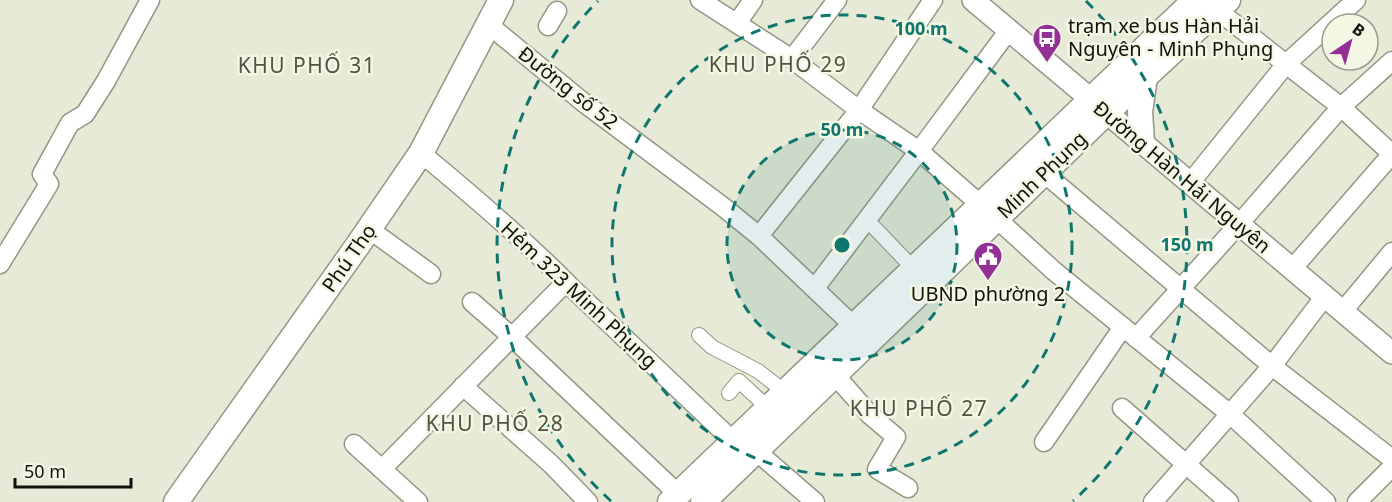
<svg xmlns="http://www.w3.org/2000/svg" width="1392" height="502" font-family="'Noto Sans',sans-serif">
	<rect width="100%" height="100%" fill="#e6ead6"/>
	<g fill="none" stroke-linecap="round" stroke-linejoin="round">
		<g stroke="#939784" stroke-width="16">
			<g id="pedestrian">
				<path d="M867,220L914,269"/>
				<path d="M699,335L712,347L758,371L785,392"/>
				<path d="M729,393L739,381L768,408"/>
			</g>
		</g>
		<g stroke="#939784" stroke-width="21">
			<g id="minor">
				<path d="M700,0L792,59L859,110L919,151L981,205"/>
				<path d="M1208,3L1341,107L1392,154"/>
				<path d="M737,23L753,0"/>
				<path d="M489,25L583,102L722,206L759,236L862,334"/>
				<path d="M548,26L557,11"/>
				<path d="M792,59L837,0"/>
				<path d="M421,153C473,196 525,240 572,288L733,441"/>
				<path d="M1044,173L1272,366L1392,459"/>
				<path d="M1190,183L1286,64L1356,0"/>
				<path d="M997,219L1054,271L1230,414L1326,502"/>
				<path d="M369,229L431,274"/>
				<path d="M759,236L859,110L933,0"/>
				<path d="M0,264L49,184L42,174L70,123L85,114L106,81L150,0"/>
				<path d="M1292,269L1392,154"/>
				<path d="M815,288L919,151L1009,30"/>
				<path d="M472,302L512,337L678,494"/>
				<path d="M1343,311L1392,252"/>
				<path d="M1136,338L1239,224L1341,107L1392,61"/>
				<path d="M835,375L870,415L896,437L877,469L908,488"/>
				<path d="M463,386L551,464L588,502"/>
				<path d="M1122,408L1229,502"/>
				<path d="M1044,442L1123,327"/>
				<path d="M354,444L418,502"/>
				<path d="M756,451L815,502"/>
				<path d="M382,469L566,282"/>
				<path d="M1153,502L1272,366L1325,296"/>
				<path d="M1357,502L1392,467"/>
			</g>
		</g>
		<g stroke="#939784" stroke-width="24">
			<path id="tertiary" d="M973,0L1392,353"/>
		</g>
		<g stroke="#939784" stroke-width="27">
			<g id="secondary">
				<path d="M1142,141L1140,112L1145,77"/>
				<path d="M176,502L358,245L421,153L501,0"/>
				<path d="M670,502L1195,0"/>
				<path d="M703,502L1106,113L1228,0"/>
			</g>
		</g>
		<use href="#pedestrian" stroke="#fff" stroke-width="14"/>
		<use href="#minor" stroke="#fff" stroke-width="18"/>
		<use href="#tertiary" stroke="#fff" stroke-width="21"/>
		<use href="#secondary" stroke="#fff" stroke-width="24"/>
	</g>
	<circle cx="842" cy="245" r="115" fill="#0f766e" fill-opacity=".12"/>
	<g fill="none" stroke="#0f766e" stroke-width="3" stroke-dasharray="10 8">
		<circle cx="842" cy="245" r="115"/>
		<circle cx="842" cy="245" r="230"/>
		<path d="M611 501A345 345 0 0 1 598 1M1086 1A345 345 0 0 1 1073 501"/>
	</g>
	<defs>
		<g id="bus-pin" transform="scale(1.5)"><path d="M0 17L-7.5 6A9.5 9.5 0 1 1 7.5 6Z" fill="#932f96" stroke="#f3f7e3"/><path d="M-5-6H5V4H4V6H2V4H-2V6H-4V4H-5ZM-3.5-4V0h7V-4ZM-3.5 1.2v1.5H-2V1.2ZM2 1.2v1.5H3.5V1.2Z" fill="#fff"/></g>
		<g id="civic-pin" transform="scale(1.5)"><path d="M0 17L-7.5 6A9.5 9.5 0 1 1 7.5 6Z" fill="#932f96" stroke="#f3f7e3"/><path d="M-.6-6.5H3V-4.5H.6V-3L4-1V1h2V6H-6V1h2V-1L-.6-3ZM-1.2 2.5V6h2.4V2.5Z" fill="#fff"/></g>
	</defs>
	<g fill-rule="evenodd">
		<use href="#bus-pin" x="1047" y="38"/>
		<use href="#civic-pin" x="988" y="256"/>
	</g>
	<g text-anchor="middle" stroke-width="5" stroke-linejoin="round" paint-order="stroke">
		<g font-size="20" fill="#11120b" stroke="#f3f7e3" text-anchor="start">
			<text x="1068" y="33">trạm xe bus Hàn Hải<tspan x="1068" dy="23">Nguyên - Minh Phụng</tspan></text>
			<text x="988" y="301" text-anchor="middle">UBND phường 2</text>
		</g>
		<g font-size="20" fill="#11120b" stroke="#f3f7e3">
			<text transform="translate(568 88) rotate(38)" y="7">Đường số 52</text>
			<text transform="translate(1042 175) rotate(-44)" y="7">Minh Phụng</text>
			<text transform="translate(1182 177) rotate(40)" y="7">Đường Hàn Hải Nguyên</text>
			<text transform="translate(349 258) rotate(-55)" y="7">Phú Thọ</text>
			<text transform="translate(579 295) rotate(43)" y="7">Hẻm 323 Minh Phụng</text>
		</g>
		<g font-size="21" letter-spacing="1.5" fill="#505443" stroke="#f3f7e3">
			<text x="778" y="72">KHU PHỐ 29</text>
			<text x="307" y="73">KHU PHỐ 31</text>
			<text x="919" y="416">KHU PHỐ 27</text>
			<text x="495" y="431">KHU PHỐ 28</text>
		</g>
	</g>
	<circle cx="842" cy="245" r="9" fill="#0f766e" stroke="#f3f7e3" stroke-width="3"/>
	<g font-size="18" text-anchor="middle" font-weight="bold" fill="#0f766e" stroke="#f3f7e3" stroke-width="5" stroke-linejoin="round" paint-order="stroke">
		<text x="921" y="35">100 m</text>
		<text x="842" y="136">50 m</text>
		<text x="1187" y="251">150 m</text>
	</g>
	<g transform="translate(1350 42) rotate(36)"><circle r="28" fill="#f3f7e3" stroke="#999b8d" stroke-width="1.5"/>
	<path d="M0-4.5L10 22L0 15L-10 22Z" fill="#932f96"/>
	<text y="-9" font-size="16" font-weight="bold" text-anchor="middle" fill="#11120b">B</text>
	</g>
	<path d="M15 478v9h116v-9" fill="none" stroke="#11120b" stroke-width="3"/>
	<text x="24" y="478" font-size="18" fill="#11120b" stroke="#f3f7e3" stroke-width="4.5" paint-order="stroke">50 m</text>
</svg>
